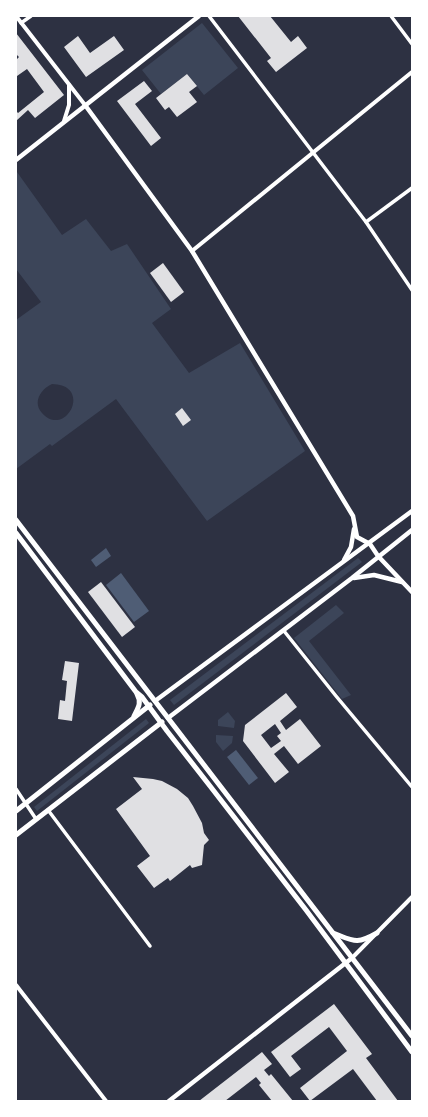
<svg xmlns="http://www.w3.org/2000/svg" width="428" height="1117" font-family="Lato,sans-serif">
	<rect width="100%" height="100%" fill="#2d3142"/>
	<g fill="#3c4559" fill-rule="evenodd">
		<path d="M202,23L238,68L204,95L187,74L161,94L142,70Z"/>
		<path d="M17,172L62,235L86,219L111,251L127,244L171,309L152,323L189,373L240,343L305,451L207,521L116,399L52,446L50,444L16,469V320L41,302L16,269ZM52,384C94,385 65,439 42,413C32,402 41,389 52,384Z"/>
		<path d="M358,558L362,562L174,705L170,700Z"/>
		<path d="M336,605L344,613L309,641L351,695L342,699L294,638Z"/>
		<path d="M228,712L235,721L234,728L218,726V720Z"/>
		<path d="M146,719L149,723L37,811L34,807Z"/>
		<path d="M216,735L233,736L232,743L223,751L216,742Z"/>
	</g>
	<g fill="#4f5d75">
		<path d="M106,548L111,556L96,567L91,560Z"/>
		<path d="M121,573L149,611L134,622L106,585Z"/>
		<path d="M236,750L258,778L249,785L227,757Z"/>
	</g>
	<g fill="#e0e0e3" fill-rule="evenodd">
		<path d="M238,16H270L291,42L298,36L307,48L276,72L267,61L271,58Z"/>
		<path d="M16,33L64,95L35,118L28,110L16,121V111L18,113L44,92L27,69L17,76L16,75V60L19,57L16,54Z"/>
		<path d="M78,36L90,53L114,36L124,50L86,77L64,47Z"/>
		<path d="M187,74L197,86L189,92L197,102L177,117L169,107L165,110L156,98Z"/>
		<path d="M144,81L152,91L135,104L161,138L151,146L117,101Z"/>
		<path d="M163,263L184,292L171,302L150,273Z"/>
		<path d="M182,408L191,420L183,426L175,414Z"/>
		<path d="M101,582L135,627L122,637L88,592Z"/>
		<path d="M65,661L79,663L72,721L58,719L60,700L65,701L67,681L62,680Z"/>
		<path d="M286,693L297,707L280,721L286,730L300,719L321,746L298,764L284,746L274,754L289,772L275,783L243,741L245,725ZM275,724L281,733L277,736L281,741L271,748L261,735Z"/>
		<path d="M133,777L153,779L162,781L177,789L188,798L193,806L202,823L204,833L209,840L204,845L202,865L192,868L190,865L170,881L168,878L154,888L137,866L150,856L116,809L142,789Z"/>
		<path d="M334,1004L372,1054L366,1058L398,1101H377L353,1069L310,1101L300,1088L347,1051L329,1027L291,1056L301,1069L290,1077L271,1052Z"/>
		<path d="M262,1052L272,1064L264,1070L269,1076L271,1074L293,1101H272L259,1085L261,1083L256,1077L225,1101H199Z"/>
	</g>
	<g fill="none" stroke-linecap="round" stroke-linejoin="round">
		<g stroke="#fff" stroke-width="3.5">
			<path d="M209,16L366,222L412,290"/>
			<path d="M391,16L412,44"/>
			<path d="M21,23L31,16"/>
			<path d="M366,222L412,188"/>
			<path d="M284,631L336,696L412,787"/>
			<path d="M16,789L36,819"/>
			<path d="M48,810L150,946"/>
		</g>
		<g stroke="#fff" stroke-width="4">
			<path d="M16,16L85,105"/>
			<path d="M64,121L69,105V85"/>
			<path d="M192,251L412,72"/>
			<path d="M352,958L412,897"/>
			<path d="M16,985L106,1101"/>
		</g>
		<g stroke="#fff" stroke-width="4.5">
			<path d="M85,105L192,251L353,516L357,537L370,544L378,556L412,592"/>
			<path d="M16,160L199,16"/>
			<path d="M344,560L351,547L354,529"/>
			<path d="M354,578L374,575L402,582"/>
			<path d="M155,701L412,511"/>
			<path d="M168,718L352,578L412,530"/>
			<path d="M169,1101L352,958"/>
		</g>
		<g stroke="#fff" stroke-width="5">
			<path d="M16,520L412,1036"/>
			<path d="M16,533L136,692L142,697L167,731L210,786L306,910L412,1052"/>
			<path d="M134,716C138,708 142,703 137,694"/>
			<path d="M16,811L150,705"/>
			<path d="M16,835L162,722"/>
			<path d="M333,933C354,941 356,945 377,933"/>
		</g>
	</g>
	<rect width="428" height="1117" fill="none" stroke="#ffffff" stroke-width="34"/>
</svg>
